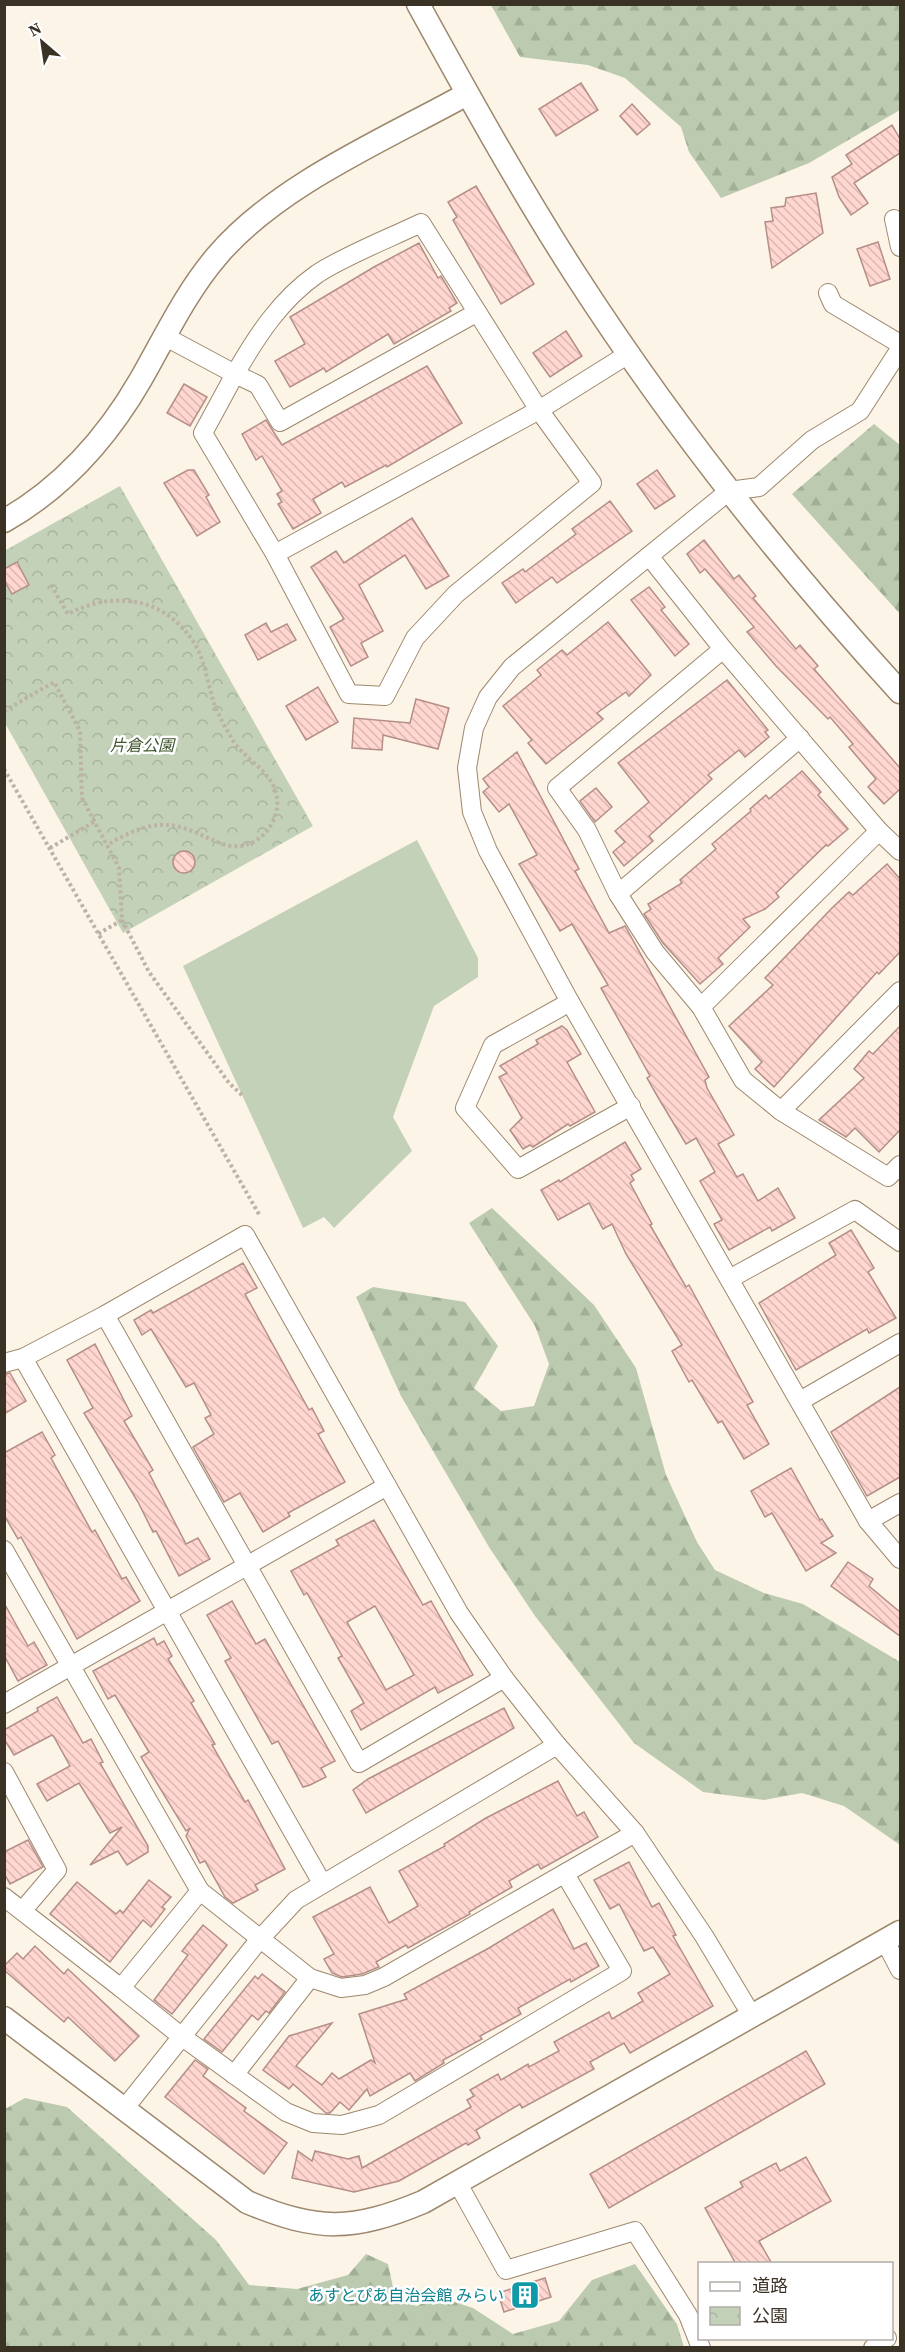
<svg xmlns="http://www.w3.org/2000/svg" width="905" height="2352" font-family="'Source Serif 4','Noto Sans JP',serif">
	<defs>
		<pattern id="forest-firs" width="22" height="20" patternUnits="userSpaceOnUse" patternTransform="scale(1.5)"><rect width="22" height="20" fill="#bccbb0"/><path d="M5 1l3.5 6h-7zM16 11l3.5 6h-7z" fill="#a2af97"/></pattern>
		<pattern id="park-crowns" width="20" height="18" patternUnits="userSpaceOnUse" patternTransform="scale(1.5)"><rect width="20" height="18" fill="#c3d1b8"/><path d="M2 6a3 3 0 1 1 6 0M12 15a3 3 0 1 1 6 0" fill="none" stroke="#a8b49e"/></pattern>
		<pattern id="building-back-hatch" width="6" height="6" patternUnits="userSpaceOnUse" patternTransform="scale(1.5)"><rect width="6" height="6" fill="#ffd6d0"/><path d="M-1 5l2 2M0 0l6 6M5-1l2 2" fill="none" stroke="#dbb8b2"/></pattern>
	</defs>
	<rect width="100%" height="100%" fill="#fdf4e8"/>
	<g fill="url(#forest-firs)">
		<path d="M491,5H900V110L809,163L721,198L689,152L681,127L625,78L588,65L520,57Z"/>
		<path d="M874,424L900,445V614L792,494Z"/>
		<path d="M492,1208L594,1305L636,1368L666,1475L697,1542L715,1570L764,1593L803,1604L900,1662V1845L844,1806L802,1793L764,1800L703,1792L634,1743L535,1616L489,1547L401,1396L356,1297L373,1287L465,1302L498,1346L474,1388L501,1411L534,1406L549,1364L535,1326L469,1223Z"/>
		<path d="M25,2098L67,2107L216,2240L249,2285L297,2289L348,2275L366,2254L388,2264L396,2301L417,2306L436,2296L473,2308L513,2334L559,2321L592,2280L635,2264L677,2324L684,2347H5V2109Z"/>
	</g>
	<path fill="url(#park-crowns)" d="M120,486L313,826L123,933L5,723L4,551Z"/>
	<path fill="#c3d1b8" d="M417,840L478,958V977L434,1006L393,1117L412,1151L334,1228L324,1217L303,1228L183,966Z"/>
	<g fill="url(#building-back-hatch)" stroke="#b48e88" stroke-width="1.5" fill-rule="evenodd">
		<path d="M581,83L598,110L556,136L539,109Z"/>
		<path d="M632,104L650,124L637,135L620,116Z"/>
		<path d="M892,125L900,139V153L854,183L868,203L851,215L839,197L832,177L852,164L846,155Z"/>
		<path d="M476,186L534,284L501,304L453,220L457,217L448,202Z"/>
		<path d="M816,193L823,233L772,268L765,222L773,221L771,208L785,206L786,198Z"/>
		<path d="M878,242L890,279L870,286L857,249Z"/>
		<path d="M419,243L438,278L441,276L457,303L449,308L451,311L394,344L388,334L326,372L324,368L290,387L275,361L305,344L290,317L374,267Z"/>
		<path d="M566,331L582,356L550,377L533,353Z"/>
		<path d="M427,366L462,423L387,467L386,465L345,487L342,482L313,499L321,513L293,529L278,504L282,502L277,494L282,491L262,456L256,460L242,434L266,420L282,445Z"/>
		<path d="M184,384L207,397L190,426L167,413Z"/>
		<path d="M188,470H194L209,495L206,497L220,522L197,536L164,483Z"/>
		<path d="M657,470L675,496L655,509L637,484Z"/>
		<path d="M610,501L632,531L557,583L552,577L516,603L502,583L523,569L525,572L576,534L572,529Z"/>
		<path d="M412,518L449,576L426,589L405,555L359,585L383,631L361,643L368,657L351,666L330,627L344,619L311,567L336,551L344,563Z"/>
		<path d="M704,540L734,579L739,575L756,596L753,598L796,649L800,645L818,666L814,669L900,768V789L884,804L868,787L876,779L849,747L853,744L830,717L828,719L776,666L747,632L754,627L705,569L700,573L687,554Z"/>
		<path d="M17,562L29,585L12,594L4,580V569Z"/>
		<path d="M649,587L665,607L661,610L689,644L675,656L631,600Z"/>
		<path d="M608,622L651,675L629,696L626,692L597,713L603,719L546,764L528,743L532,740L503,706L541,675L537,670L562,650L567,655Z"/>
		<path d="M266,623L271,632L287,624L296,640L258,660L245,635Z"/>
		<path d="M727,680L768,730L765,732L769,737L745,757L739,750L708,775L712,779L649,836L653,841L624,866L613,852L625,842L615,831L649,802L618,763Z"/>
		<path d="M318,687L338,722L306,740L286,706Z"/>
		<path d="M416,699L449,708L438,749L383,735L382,750L352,748L354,718L410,723Z"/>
		<path d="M517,752L579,869L575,871L609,933L625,926L709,1077L705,1080L707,1088L734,1135L718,1144L737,1177L743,1174L758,1201L778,1188L795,1218L772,1231L770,1227L729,1250L714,1224L722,1220L700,1181L715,1172L696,1138L686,1144L659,1099L647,1078L650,1076L601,988L608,985L572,924L560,931L519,864L537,855L509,804L499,812L483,792L489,787L483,779Z"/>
		<path d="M802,771L821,792L818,795L848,829L828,846L826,845L776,893L779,897L765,909L743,919L750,927L718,958L723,964L700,984L663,943L644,914L651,909L648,904L682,883L680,880L716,849L712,844L751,811L750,809L766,795L769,799Z"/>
		<path d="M596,788L612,807L595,822L580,801Z"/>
		<circle cx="184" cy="862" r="11"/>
		<path d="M887,864L900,879V952L879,974L877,972L774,1087L755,1069L762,1062L729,1026L773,985L765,978L832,908L849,892L853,895Z"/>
		<path d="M562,1026L567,1030L581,1054L567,1062L595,1112L570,1126L568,1124L533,1147L530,1145L523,1149L510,1130L522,1118L499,1077L507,1073L500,1066L538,1044L536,1040Z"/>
		<path d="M900,1026V1130L879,1152L855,1128L846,1137L819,1120L864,1078L854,1069L869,1051L873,1054Z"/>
		<path d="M625,1142L641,1169L631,1175L634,1180L630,1183L652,1224L650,1225L686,1287L689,1285L753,1402L747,1405L769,1444L744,1459L722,1421L718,1423L692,1380L689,1382L672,1351L682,1345L626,1254L612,1224L603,1229L589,1203L558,1220L541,1190L559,1180L560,1182Z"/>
		<path d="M851,1230L874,1268L868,1272L896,1318L869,1333L867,1329L796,1370L759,1303L836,1255L829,1243Z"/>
		<path d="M243,1263L257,1288L245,1294L309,1410L312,1408L324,1431L318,1434L345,1482L288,1513L290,1516L263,1532L240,1493L224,1502L193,1447L214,1434L205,1418L211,1415L194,1383L186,1387L151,1329L142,1335L134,1320L151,1310L153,1313Z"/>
		<path d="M95,1344L132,1416L124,1421L153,1470L149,1473L186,1544L198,1538L210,1559L179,1576L156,1531L153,1532L138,1502L84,1413L93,1408L67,1360Z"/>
		<path d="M10,1373L26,1401L4,1414V1374Z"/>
		<path d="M900,1387V1477L867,1496L831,1432Z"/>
		<path d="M42,1432L55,1455L51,1458L92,1532L95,1530L122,1579L126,1577L140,1601L77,1639L21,1537L18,1539L4,1515V1453Z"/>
		<path d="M791,1468L820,1520L822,1519L833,1536L821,1543L836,1553L806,1571L772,1513L765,1517L751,1491Z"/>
		<path d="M374,1520L423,1605L431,1601L473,1675L438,1693L435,1687L361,1730L351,1711L364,1703L338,1658L342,1656L307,1593L304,1595L291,1571L339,1545L336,1540ZM375,1606L414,1675L386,1690L347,1622Z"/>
		<path d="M848,1562L873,1579L869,1586L900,1612V1636L831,1586Z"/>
		<path d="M232,1601L256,1644L265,1639L335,1761L321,1768L326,1777L310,1785L303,1787L278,1741L272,1744L225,1661L231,1658L207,1615Z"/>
		<path d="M4,1603L28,1646L34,1642L47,1665L18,1681L4,1655Z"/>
		<path d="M154,1638L157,1645L164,1641L172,1656L168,1659L194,1701L191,1703L215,1744L212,1745L245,1802L248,1800L285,1869L255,1885L258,1890L233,1903L225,1897L205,1861L200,1863L186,1836L190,1828L186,1831L141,1757L149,1752L115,1695L108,1699L93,1671Z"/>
		<path d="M57,1697L83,1743L91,1739L103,1762L100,1763L148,1846V1852L127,1865L118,1851L90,1865L122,1827L110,1833L79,1783L47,1801L37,1784L70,1766L54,1737L52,1735L14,1755L4,1739V1730L38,1711L37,1708Z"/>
		<path d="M504,1708L514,1728L366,1813L353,1790L368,1779Z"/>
		<path d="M558,1781L577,1816L584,1812L598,1837L541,1869L538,1864L509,1881L512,1887L469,1912L470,1914L408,1948L406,1945L376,1962L379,1967L362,1974L342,1977L332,1973L324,1959L334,1954L313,1917L370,1887L389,1923L418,1906L399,1871L445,1846L444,1844L486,1818Z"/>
		<path d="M28,1840L43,1867L10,1884L4,1873V1852Z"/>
		<path d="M629,1862L652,1907L659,1903L676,1935L673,1936L713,2006L630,2053L624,2043L590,2062L594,2069L522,2108L520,2104L476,2130L480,2138L468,2145L466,2143L399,2181L354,2192L292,2178L298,2151L312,2161L315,2151L348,2159L359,2156L362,2168L471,2107L467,2100L474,2096L470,2090L498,2074L501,2080L528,2064L529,2067L559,2051L554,2042L609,2012L612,2019L643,2001L638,1993L670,1974L653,1947L644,1951L619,1904L610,1909L594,1880Z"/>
		<path d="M149,1880L171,1897L162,1907L165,1909L151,1927L143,1920L110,1962L50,1914L77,1882L116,1914L120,1910L123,1913Z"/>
		<path d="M553,1909L574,1949L586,1943L599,1966L571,1982L570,1979L518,2008L521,2014L480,2036L482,2039L443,2060L444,2063L415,2081L410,2073L370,2096L367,2089L349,2110L340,2102L330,2113H326L293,2084L289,2089L263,2070L289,2036L332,2023L296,2066L322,2085L332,2073L339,2079L371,2060L375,2063L359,2014L407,1999L404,1994L489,1948Z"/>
		<path d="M203,1925L227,1945L172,2014L154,2000L188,1955L182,1951Z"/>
		<path d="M35,1946L64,1974L68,1969L139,2036L115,2061L68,2017L64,2022L4,1970V1966L17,1953L23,1959Z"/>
		<path d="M262,1974L285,1992L269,2013L266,2011L258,2020L252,2015L222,2052L204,2039L255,1976L258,1979Z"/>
		<path d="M806,2051L825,2084L609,2208L590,2174Z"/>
		<path d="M195,2060L208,2069L203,2076L246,2108L244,2111L287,2143L264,2174L165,2097Z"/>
		<path d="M806,2157L831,2201L759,2241L772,2264H736L705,2208L743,2187L740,2182L776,2163L780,2171Z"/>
		<path d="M545,2278L551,2297L504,2312L498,2293Z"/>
	</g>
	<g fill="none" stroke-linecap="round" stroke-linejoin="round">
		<g stroke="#9d886c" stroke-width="20">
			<g id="minor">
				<path d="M894,219L900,247"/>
				<path d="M828,293L833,304L900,344"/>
				<path d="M164,336L235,374L203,433L275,554L349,694L385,696L415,638L456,594L592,483L539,410L421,223C390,238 344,256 317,274C280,300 257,336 235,374L258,385L280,422L476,313"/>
				<path d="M900,349L860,411L812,440L759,487L729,491L512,667L488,697L474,728L467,768L472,812L488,851L570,1002L868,1521L900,1559"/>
				<path d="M275,554L539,410L630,353"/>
				<path d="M649,556L723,649L879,831L900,851"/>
				<path d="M723,649L557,788L587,830L618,894L655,952L701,1007L743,1080L781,1111L888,1177L900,1165"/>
				<path d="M618,894L800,738"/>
				<path d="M570,1002L493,1045L465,1108L518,1169L631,1106"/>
				<path d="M701,1007L879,831"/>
				<path d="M781,1111L900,991"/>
				<path d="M731,1278L855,1210L900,1242"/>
				<path d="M105,1315L359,1763L504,1678"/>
				<path d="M23,1358L322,1883"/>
				<path d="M4,1363L23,1358L105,1315L245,1235L459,1613L504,1678L557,1745L635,1833L704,1936L752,2016"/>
				<path d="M800,1401L900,1343"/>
				<path d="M868,1521L900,1503"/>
				<path d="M4,1550L200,1891L310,1978L341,1988L365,1985L384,1977L635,1833"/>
				<path d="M4,1704L387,1486"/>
				<path d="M4,1772L57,1870L23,1910"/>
				<path d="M4,1897L121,1988L200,1891"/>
				<path d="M885,1941L900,1970"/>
				<path d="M121,1988L181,2036L286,2112L313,2123L342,2125L379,2115L622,1971L565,1874"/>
				<path d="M234,2075L310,1978"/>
				<path d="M124,2109L259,1940L296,1900L557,1745"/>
				<path d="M457,2182L506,2270L635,2231L688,2315L701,2348"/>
				<path d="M873,2348L887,2338"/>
			</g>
		</g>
		<g stroke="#9d886c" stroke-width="25">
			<g id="tertiary">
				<path d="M418,4C468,95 519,187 575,274C671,423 781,562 900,692"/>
				<path d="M4,521C64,487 107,438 141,379C165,337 186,292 217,256C277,185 386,139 467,94"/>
				<path d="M4,2018L247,2202C318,2232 353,2231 423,2202L900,1932"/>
			</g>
		</g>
		<g stroke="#bcb3a7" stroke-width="4" stroke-dasharray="3 3" stroke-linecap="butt">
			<path d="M51,585L68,614C116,589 169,598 197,648C205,664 208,683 213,700C217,713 224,725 231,737C242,759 274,771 277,798C279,811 273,826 263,835C232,863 207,831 175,826C150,821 128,833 107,845"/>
			<path d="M4,711L54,682L80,731L82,798L119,868L122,920L98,934"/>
			<path d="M4,769L260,1216"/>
			<path d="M50,848L94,822"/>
			<path d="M122,920L149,972L229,1083L244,1097"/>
		</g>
		<use href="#minor" stroke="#fff" stroke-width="18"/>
		<use href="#tertiary" stroke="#fff" stroke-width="22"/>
	</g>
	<defs>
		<g id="building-square" transform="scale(1.5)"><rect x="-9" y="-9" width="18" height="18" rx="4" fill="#0f9aa8" stroke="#fff"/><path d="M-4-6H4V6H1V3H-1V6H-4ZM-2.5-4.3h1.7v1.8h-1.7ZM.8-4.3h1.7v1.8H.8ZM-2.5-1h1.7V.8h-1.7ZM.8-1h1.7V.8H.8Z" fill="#fff"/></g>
	</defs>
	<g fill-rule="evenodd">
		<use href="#building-square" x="525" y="2295"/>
	</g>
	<g text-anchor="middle" stroke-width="5" stroke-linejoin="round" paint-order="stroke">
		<g font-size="16" font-style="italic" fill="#40562d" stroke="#fff">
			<text x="142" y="751">片倉公園</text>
		</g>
		<g font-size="16" fill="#0d838f" stroke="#fff" text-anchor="end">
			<text x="504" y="2301">あすとぴあ自治会館 みらい</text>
		</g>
	</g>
	<rect width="905" height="2352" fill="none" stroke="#3b3226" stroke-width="12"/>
	<rect x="698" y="2262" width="195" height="78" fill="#ffffff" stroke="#b1ada8" stroke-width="1.5"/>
	<rect x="710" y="2282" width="30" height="9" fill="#ffffff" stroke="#b1ada8" stroke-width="1.5"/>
	<text x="752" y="2292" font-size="18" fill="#3b3226">道路</text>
	<rect x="710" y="2307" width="30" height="18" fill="url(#park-crowns)" stroke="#b1ada8" stroke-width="1.5"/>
	<text x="752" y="2322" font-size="18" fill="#3b3226">公園</text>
	<g transform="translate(42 42) rotate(331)" stroke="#ffffff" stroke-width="4.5" paint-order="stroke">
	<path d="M0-4.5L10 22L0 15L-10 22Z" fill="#3b3226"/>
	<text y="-9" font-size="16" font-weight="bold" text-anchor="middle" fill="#3b3226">N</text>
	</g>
</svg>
